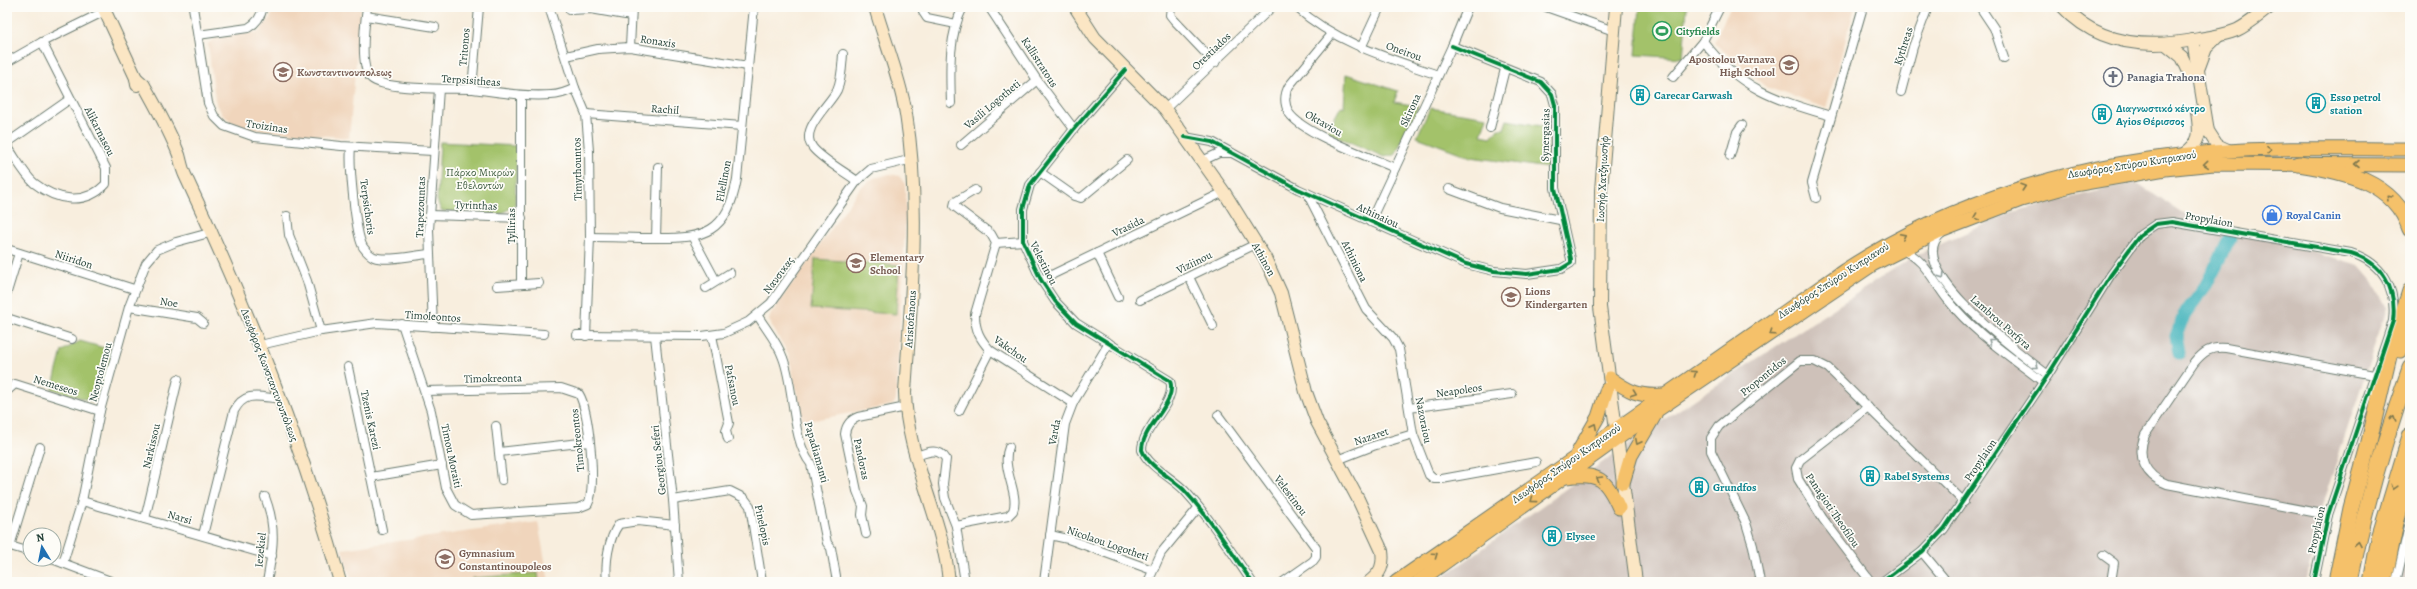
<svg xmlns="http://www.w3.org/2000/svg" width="2417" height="589" font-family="Alegreya,serif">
	<rect width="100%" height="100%" fill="#fdfcf7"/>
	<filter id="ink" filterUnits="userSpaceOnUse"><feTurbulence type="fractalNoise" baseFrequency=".025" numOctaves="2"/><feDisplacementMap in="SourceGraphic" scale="8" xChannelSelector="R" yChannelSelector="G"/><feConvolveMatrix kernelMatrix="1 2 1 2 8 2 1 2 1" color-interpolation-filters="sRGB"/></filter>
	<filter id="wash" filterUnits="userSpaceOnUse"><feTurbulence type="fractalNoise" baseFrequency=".012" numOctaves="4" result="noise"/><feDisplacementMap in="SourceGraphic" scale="16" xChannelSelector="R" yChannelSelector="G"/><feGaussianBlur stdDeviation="0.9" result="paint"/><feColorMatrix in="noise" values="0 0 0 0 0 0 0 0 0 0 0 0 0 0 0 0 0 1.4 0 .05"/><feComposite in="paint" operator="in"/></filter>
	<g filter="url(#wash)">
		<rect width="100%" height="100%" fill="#f8eede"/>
		<g fill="#f0d5bc">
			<path d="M272,7H361L349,138L247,128L232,122L222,114L215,100L208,44L215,37L259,32L271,17Z"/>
			<path d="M1730,7H1855L1826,108L1766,87L1714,43Z"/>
			<path d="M890,174L899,176L905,184L906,211L896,400L893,405L803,422L789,355L773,328L769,320L771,314L860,188L874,178Z"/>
			<path d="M538,522L549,582H352L342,549Z"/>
		</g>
		<g fill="#cec1b9">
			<path d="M2136,182L2181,213L2359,265L2373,281L2387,308L2322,506L2306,582H1436L1642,434L1914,256L2012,212Z"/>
			<path d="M2410,506V582H2391Z"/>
		</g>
		<g fill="#a3c26a" stroke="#61804f">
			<path d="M1640,7H1687L1683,58L1636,55Z"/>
			<path d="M1346,74L1398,91L1394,102L1418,106L1395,155L1384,157L1327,132L1341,106L1344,107Z"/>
			<path d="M1430,108L1487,117L1481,135L1491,137L1498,129H1504L1507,120L1548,127V168L1471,157L1417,137Z"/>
			<path d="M440,142L517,146L515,205L501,214L441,211L437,200Z"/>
			<path d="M815,259L899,265L896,314L811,309Z"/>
			<path d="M80,341L115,351L103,398L94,402L52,389L62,351Z"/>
			<path d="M538,573L539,582H472V578Z"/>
		</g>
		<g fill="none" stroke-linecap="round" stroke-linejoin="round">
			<path stroke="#43b3bb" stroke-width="13" d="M2179,353L2176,336L2184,315L2206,285L2230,238"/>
		</g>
	</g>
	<g filter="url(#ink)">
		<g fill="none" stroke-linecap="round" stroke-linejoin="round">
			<g stroke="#6b7b70" stroke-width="10">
				<g id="street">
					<path d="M193,7L208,103L214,116L224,126L255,137L341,146L433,151"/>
					<path d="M367,7C365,22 359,68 371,78C385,91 452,88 473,89C499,92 525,97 551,95C560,95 567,92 575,88"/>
					<path d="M549,7L575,88L586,114L589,151L590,237L586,336"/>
					<path d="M923,7V12L927,18L956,24"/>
					<path d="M989,7L1037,80L1074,129"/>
					<path d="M1171,7L1170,15L1174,20L1215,63"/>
					<path d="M1296,7C1336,43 1388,58 1438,75"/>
					<path d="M1546,7L1614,31"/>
					<path d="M1980,7L1994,28L2004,58"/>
					<path d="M570,10L591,9L631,16"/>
					<path d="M366,16L435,27"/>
					<path d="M1332,34L1289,86C1284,95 1284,104 1289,113C1303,134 1370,157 1395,168"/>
					<path d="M198,35L248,28C257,23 261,17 263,7"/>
					<path d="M1703,41C1738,88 1777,101 1831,116"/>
					<path d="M630,47L632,7"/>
					<path d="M1361,48L1380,7"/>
					<path d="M843,54C842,66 842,79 837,90C829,106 798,130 813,148C823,160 845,172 857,181"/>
					<path d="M566,56L598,49L630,47L748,66"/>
					<path d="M7,62L42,42L105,11"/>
					<path d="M1125,70L1074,129L1030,185L1023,209V241L1041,280L1055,301L1076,323L1170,381C1178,403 1142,426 1142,450C1149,467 1171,477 1184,490C1210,518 1230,550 1252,582"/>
					<path d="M1673,77L1703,41L1720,7"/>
					<path d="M472,89L479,7"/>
					<path d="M1901,92L1913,47L1928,7"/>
					<path d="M521,95V284"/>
					<path d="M951,103C950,70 948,37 963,7"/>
					<path d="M1165,109L1272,7"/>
					<path d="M586,114L742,126"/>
					<path d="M1490,128L1505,69"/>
					<path d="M1185,137L1212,142L1298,189L1466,264L1494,271L1527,274L1561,269L1571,263V259L1555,188V105L1552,94L1541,82L1452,46"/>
					<path d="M7,143L70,99"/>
					<path d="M961,145L1037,80"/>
					<path d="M7,146C15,157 24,174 34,183C57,201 85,206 106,184V168L42,42"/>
					<path d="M351,147C349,164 355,232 363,247C366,251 369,255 374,257C387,262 415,255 429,254"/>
					<path d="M1730,156L1737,132L1742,125"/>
					<path d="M1202,161L1219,153H1232"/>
					<path d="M1040,172L1074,196L1081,198L1127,160"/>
					<path d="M1449,189L1500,208L1560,220"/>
					<path d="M975,190L955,202L954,206L991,234L996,243L975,314C975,330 980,339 990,350L1073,403"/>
					<path d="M1307,193L1366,309L1393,338L1399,349L1413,434L1429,475L1434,479H1442L1536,462"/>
					<path d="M1816,198L1812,183L1863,7"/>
					<path d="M430,215L522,218"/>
					<path d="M287,216L289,235L307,281L321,331"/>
					<path d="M1370,222L1452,46L1468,7"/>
					<path d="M1942,233C1898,267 2025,357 2048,375"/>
					<path d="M590,237C611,237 633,238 654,238C705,239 727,233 737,179L754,7"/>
					<path d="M656,238L658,167"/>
					<path d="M693,238L716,281"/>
					<path d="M996,243L1023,241"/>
					<path d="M7,249L134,289"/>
					<path d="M1900,250C1923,255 1934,283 1948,300C1974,333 2011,357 2043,382"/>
					<path d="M1097,253L1118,297"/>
					<path d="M1189,277L1213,326"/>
					<path d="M1041,280L1224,192"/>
					<path d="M497,286L539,283"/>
					<path d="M706,288L730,273"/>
					<path d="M7,292L19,253"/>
					<path d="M1140,300L1256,244"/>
					<path d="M129,307L197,318L203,323"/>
					<path d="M758,316C766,329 778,343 783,358C795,389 791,439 811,464L827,543L831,548L836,576"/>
					<path d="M7,318L72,339"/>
					<path d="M402,324L431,411L446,488L455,505L471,515L578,508L588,504C597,487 589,410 579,394L561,388L425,391"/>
					<path d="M433,327L429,230L439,89"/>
					<path d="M577,335L702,336L724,333L748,322L771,303L857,181L871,169L913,159"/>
					<path d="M712,335L729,423L726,431L728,439"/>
					<path d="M655,336L673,500L679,582"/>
					<path d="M260,345L321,331L377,323L544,334"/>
					<path d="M348,367L382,530"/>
					<path d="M7,391L15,384L100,411"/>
					<path d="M1868,407L1800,460L1796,468L1798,479L1823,519L1871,582"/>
					<path d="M1409,408L1512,394"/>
					<path d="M959,411L990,350"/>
					<path d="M1218,415L1316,548V557L1313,561L1283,582"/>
					<path d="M496,426L502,480"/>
					<path d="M499,452L589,442"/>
					<path d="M916,456C927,452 939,447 946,459L943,484L945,498L956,526L965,582"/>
					<path d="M1337,460L1373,446L1413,434"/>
					<path d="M371,477L442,465"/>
					<path d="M265,497C277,528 273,550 267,582"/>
					<path d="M673,500L730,491L744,498L750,506L762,582"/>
					<path d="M82,501L272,556"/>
					<path d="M2328,515L2167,484C2145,476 2136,457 2145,435L2194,363C2203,352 2211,346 2226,348L2374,375"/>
					<path d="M145,519L178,379"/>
					<path d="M956,526L1008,516L1013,511C1020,493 1000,468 1009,447"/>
					<path d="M866,534L862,515L863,506L857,491L845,434C846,425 850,420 858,417L906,407"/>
					<path d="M203,535L234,411C245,390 259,397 280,399"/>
					<path d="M1050,535L1068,539L1152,570"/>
					<path d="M7,545L30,552"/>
					<path d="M10,546L40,447"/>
					<path d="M1922,552L1947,582"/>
					<path d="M2103,555L2114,563L2111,582"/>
					<path d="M52,559L113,582"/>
					<path d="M63,563L82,501L100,411L129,307L146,263L157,250L176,242L213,232"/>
					<path d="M607,582C605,564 608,539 619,524L638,521L675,525"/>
					<path d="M1044,582L1065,424L1073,403L1109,343"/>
					<path d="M1148,582L1161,553L1198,508"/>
					<path d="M1760,582L1753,546L1746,523L1711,451V438L1719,426L1800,361H1814L1828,368L1964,502"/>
					<path d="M1882,582L1922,552L1944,529L2048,375L2110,276L2140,235L2156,224L2172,222L2351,253C2383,263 2397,289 2393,321L2328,515L2314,582"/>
					<path d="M2396,582L2410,522"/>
				</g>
			</g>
			<g stroke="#6b7b70" stroke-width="14">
				<g id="secondary">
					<path d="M103,7L136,78L137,85"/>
					<path d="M875,7C885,42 900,78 906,114C921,206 911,300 905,392C906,457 943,516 949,582"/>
					<path d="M1075,7L1095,38L1165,109L1224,192L1265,258L1281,293L1306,392L1317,422L1358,499L1382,551C1384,565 1381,573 1369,582"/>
					<path d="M1616,7L1601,190L1600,307L1636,582"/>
					<path d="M2063,7C2099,46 2150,49 2199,39C2212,37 2225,35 2237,30C2249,24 2259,15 2270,7"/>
					<path d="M2193,40L2208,131L2217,145L2230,151"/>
					<path d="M2166,44L2182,57L2191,76"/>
					<path d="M2199,67L2206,48L2218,36"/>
					<path d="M136,78L144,85C156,107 170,131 179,155C181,162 182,169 185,175C247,307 302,442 340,582"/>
					<path d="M2184,154C2202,141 2200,133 2197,112"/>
				</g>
			</g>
			<g stroke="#6b7b70" stroke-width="15">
				<g id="primary">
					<path d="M1610,378C1628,391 1639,397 1662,395"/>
					<path d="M1578,452L1598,417L1607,389"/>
					<path d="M1566,477C1599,472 1606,479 1619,508"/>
					<path d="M1623,483L1631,456L1655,415"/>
					<path d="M1396,582L1845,270C1955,199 2083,161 2214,152C2279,147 2345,149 2410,149"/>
					<path d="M1418,582L1659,409L1823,298L1872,265L1938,232L2021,200L2074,185L2165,169L2214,164L2410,165"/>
				</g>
			</g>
			<g stroke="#6b7b70" stroke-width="17">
				<g id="highway">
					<path d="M2299,164C2343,171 2394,181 2410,229"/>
					<path d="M2400,350L2410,327"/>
					<path d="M2336,582L2351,508L2368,446L2389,356L2410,291"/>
					<path d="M2350,582C2364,509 2385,438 2410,368"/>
					<path d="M2371,582L2379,538L2410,436"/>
					<path d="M2384,582L2396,523L2410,474"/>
				</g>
			</g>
			<use href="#street" stroke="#fff" stroke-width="8"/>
			<use href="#secondary" stroke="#fbe6c4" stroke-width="12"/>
			<use href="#primary" stroke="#f5c16b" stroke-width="13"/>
			<use href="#highway" stroke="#f5c16b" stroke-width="15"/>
			<g stroke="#fdfcf7" stroke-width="6">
				<g id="cycleway">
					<path d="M1125,70L1074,129L1030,185L1023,209V241L1041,280L1055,301L1076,323L1170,381C1178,403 1142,426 1142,450C1149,467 1171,477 1184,490C1210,518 1230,550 1252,582"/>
					<path d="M1185,137L1212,142L1298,189L1466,264L1494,271L1527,274L1561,269L1571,263V259L1555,188V105L1552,94L1541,82L1452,46"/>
					<path d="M1882,582L1922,552L1944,529L2048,375L2110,276L2140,235L2156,224L2172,222L2351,253C2383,263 2397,289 2393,321L2328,515L2314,582"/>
				</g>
			</g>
			<use href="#cycleway" stroke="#00873e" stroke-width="4"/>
		</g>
		<defs><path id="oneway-chevron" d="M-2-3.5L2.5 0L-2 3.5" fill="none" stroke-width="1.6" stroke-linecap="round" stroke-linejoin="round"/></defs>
		<g stroke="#7f784d">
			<use href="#oneway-chevron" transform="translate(2269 150) rotate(-1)"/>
			<use href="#oneway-chevron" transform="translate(2206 164) rotate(175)"/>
			<use href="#oneway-chevron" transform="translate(2357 164) rotate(180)"/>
			<use href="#oneway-chevron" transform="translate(2023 187) rotate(-18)"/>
			<use href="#oneway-chevron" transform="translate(2389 197) rotate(-135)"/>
			<use href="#oneway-chevron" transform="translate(1976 217) rotate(159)"/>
			<use href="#oneway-chevron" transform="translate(1903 236) rotate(-27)"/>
			<use href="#oneway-chevron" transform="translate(1772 333) rotate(146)"/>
			<use href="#oneway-chevron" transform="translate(1694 373) rotate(-34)"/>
			<use href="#oneway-chevron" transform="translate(1634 393) rotate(20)"/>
			<use href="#oneway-chevron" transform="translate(2393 418) rotate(-72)"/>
			<use href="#oneway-chevron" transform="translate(1594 426) rotate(-63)"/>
			<use href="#oneway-chevron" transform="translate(1638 442) rotate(117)"/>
			<use href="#oneway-chevron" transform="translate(1599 479) rotate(-149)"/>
			<use href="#oneway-chevron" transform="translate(2394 487) rotate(107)"/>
			<use href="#oneway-chevron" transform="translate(1533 500) rotate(144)"/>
			<use href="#oneway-chevron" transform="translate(2358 544) rotate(-80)"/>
			<use href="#oneway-chevron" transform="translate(1435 555) rotate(-35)"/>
		</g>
		<g stroke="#8f9e9a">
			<use href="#oneway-chevron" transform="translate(1942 276) rotate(57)"/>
			<use href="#oneway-chevron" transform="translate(1991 341) rotate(-142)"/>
			<use href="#oneway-chevron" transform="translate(2036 366) rotate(38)"/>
		</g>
	</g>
	<defs>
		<g id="stadium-ring" transform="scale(1)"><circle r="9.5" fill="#fdfcf7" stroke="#2e9e5b" stroke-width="1.5"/><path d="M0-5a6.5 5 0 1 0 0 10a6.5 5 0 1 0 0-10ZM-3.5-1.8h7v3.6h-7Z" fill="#2e9e5b"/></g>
		<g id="school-ring" transform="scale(1)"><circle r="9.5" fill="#fdfcf7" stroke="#8d6e63" stroke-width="1.5"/><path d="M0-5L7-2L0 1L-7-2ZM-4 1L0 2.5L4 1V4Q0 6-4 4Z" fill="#8d6e63"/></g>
		<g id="church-ring" transform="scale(1)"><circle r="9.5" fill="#fdfcf7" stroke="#6b7280" stroke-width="1.5"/><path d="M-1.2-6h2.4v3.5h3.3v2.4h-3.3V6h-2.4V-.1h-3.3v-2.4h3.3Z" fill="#6b7280"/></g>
		<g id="building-ring" transform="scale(1)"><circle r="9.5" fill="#fdfcf7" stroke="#0f9aa8" stroke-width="1.5"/><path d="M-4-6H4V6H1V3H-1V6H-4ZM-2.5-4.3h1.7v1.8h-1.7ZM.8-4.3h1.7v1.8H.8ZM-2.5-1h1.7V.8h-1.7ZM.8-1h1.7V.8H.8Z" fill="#0f9aa8"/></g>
		<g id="shop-ring" transform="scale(1)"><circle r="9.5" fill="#fdfcf7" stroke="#3f7fe0" stroke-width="1.5"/><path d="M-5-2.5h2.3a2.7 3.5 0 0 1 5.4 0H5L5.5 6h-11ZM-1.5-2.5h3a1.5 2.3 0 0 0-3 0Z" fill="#3f7fe0"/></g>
	</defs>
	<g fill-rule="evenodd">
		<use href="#stadium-ring" x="1662" y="31"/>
		<use href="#school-ring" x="1789" y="65"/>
		<use href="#school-ring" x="283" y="72"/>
		<use href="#church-ring" x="2113" y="77"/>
		<use href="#building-ring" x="1640" y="95"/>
		<use href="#building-ring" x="2316" y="103"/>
		<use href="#building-ring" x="2102" y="114"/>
		<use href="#shop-ring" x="2272" y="215"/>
		<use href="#school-ring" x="856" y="263"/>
		<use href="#school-ring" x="1511" y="297"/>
		<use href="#building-ring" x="1870" y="476"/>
		<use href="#building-ring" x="1699" y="487"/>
		<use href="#building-ring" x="1552" y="536"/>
		<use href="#school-ring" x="445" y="559"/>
	</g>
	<g text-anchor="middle" stroke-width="3.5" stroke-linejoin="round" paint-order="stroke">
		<g font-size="11" font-weight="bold" fill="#27864d" stroke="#fdfcf7" text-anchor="start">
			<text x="1676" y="35">Cityfields</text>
		</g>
		<g font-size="11" fill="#1f3d34" stroke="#fdfcf7">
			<text transform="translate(658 41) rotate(9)" y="4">Ronaxis</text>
			<text transform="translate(1903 46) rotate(-72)" y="4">Kythreas</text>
			<text transform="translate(464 47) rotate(-85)" y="4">Tritonos</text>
			<text transform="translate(1211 51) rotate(-44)" y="4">Orestiados</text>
			<text transform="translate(1404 51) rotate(20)" y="4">Oneirou</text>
			<text transform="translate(1040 62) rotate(57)" y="4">Kallistratous</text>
			<text transform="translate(471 80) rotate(4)" y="4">Terpsisitheas</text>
			<text transform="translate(992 104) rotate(-40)" y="4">Vasili Logotheti</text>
			<text transform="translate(665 109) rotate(4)" y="4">Rachil</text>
			<text transform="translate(1410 110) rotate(-65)" y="4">Skirona</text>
			<text transform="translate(1324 123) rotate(30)" y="4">Oktaviou</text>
			<text transform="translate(267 126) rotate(9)" y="4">Troizinas</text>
			<text transform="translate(100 131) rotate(63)" y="4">Alikarnasou</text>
			<text transform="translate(1545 135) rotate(-89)" y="4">Synergasias</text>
			<text transform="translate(2132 164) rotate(-9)" y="4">Λεωφόρος Σπύρου Κυπριανού</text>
			<text transform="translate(577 169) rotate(-91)" y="4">Timythountos</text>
			<text transform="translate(1602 179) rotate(-87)" y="4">Ιωσήφ Χατζηιωσήφ</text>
			<text transform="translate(723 181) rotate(-79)" y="4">Filellinon</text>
			<text transform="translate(476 205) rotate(2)" y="4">Tyrinthas</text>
			<text transform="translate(368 207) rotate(82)" y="4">Terpsichoris</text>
			<text transform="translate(420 207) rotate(-88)" y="4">Trapezountas</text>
			<text transform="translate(1378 215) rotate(25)" y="4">Athinaiou</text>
			<text transform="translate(2209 219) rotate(10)" y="4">Propylaion</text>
			<text transform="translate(511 226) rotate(-90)" y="4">Tyllirias</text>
			<text transform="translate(1128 226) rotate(-26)" y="4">Vrasida</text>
			<text transform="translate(74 259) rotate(18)" y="4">Niiridon</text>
			<text transform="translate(1264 259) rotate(61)" y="4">Athinon</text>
			<text transform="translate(1355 261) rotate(64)" y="4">Athiniona</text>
			<text transform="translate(1194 262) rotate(-26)" y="4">Viziinou</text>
			<text transform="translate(1044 263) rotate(63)" y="4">Velestinou</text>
			<text transform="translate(778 275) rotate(-53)" y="4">Ναυσικας</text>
			<text transform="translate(1833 280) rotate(-33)" y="4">Λεωφόρος Σπύρου Κυπριανού</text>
			<text transform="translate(169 302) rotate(9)" y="4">Noe</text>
			<text transform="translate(433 316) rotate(4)" y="4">Timoleontos</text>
			<text transform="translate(910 319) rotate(-86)" y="4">Aristofanous</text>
			<text transform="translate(2001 322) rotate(41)" y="4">Lambrou Porfyra</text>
			<text transform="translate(1011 349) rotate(35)" y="4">Vakchou</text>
			<text transform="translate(100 372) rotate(-75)" y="4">Neoptolemou</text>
			<text transform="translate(270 375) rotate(69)" y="4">Λεωφόρος Κωνσταντινουπόλεως</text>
			<text transform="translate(1763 376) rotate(-39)" y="4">Propontidos</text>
			<text transform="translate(493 378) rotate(-1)" y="4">Timokreonta</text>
			<text transform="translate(56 385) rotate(17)" y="4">Nemeseos</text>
			<text transform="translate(733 385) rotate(79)" y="4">Pafsanou</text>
			<text transform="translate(1459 390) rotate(-8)" y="4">Neapoleos</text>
			<text transform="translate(371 420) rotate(78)" y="4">Tzenis Karezi</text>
			<text transform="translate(1424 420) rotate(79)" y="4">Nazoraiou</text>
			<text transform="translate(1054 432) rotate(-79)" y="4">Varda</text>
			<text transform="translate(1371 436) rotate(-19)" y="4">Nazaret</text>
			<text transform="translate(577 440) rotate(-96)" y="4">Timokreontos</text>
			<text transform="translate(151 446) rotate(-77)" y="4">Narkissou</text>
			<text transform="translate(817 452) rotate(74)" y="4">Papadiamanti</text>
			<text transform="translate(452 456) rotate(78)" y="4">Timou Moraiti</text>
			<text transform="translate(862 459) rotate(78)" y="4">Pandoras</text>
			<text transform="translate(658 460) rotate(-96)" y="4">Georgiou Seferi</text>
			<text transform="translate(1980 460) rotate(-56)" y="4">Propylaion</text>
			<text transform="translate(1566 463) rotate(-35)" y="4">Λεωφόρος Σπύρου Κυπριανού</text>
			<text transform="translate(1291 495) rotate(53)" y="4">Velestinou</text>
			<text transform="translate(1833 510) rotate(56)" y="4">Panagioti Theofilou</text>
			<text transform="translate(180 517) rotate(16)" y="4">Narsi</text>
			<text transform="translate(763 525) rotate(78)" y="4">Pinelopis</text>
			<text transform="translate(2316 530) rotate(-78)" y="4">Propylaion</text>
			<text transform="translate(1108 543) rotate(19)" y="4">Nicolaou Logotheti</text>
			<text transform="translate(260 550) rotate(-84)" y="4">Iezekiel</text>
		</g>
		<g font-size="11" font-weight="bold" fill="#785e54" stroke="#fdfcf7" text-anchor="start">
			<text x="1775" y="63" text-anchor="end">Apostolou Varnava<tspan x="1775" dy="13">High School</tspan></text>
			<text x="297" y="76">Κωνσταντινουπολεως</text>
			<text x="870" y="261">Elementary<tspan x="870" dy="13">School</tspan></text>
			<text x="1525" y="295">Lions<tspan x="1525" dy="13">Kindergarten</tspan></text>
			<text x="459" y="557">Gymnasium<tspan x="459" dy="13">Constantinoupoleos</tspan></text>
		</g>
		<g font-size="11" font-weight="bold" fill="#5b616d" stroke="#fdfcf7" text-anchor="start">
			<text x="2127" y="81">Panagia Trahona</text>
		</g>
		<g font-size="11" font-weight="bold" fill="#0d838f" stroke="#fdfcf7" text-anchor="start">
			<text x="1654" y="99">Carecar Carwash</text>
			<text x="2330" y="101">Esso petrol<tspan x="2330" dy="13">station</tspan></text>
			<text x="2116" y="112">Διαγνωστικό κέντρο<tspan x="2116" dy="13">Αγios Θέρισσος</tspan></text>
			<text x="1884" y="480">Rabel Systems</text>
			<text x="1713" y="491">Grundfos</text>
			<text x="1566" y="540">Elysee</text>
		</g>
		<g font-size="11" fill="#405e42" stroke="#fdfcf7">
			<text x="480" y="176">Πάρκο Μικρών<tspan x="480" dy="13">Εθελοντών</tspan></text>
		</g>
		<g font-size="11" font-weight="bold" fill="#366cbe" stroke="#fdfcf7" text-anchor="start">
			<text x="2286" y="219">Royal Canin</text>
		</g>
	</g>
	<rect width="2417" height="589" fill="none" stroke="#fdfcf7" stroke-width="24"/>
	<g transform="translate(42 547) rotate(350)"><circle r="19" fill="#fdfcf7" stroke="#a4b0a9"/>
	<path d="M0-3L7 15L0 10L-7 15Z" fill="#1f6fb2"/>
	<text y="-6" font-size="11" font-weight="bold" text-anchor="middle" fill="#1f3d34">N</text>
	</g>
</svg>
